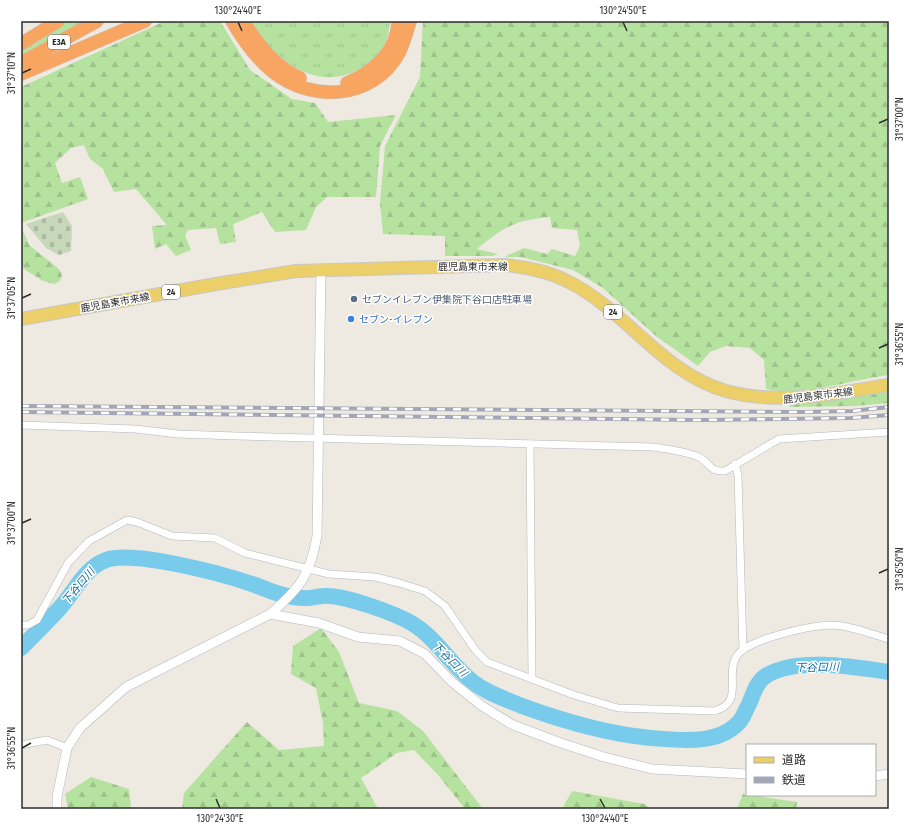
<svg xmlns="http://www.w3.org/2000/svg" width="910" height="830" font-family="'Fira Sans Condensed','Noto Sans JP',sans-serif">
	<defs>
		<pattern id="grass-tufts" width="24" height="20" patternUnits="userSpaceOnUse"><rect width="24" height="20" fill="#b6e2a0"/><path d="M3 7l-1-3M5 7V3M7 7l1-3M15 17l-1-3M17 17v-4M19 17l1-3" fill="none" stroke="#9dc28a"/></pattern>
		<pattern id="forest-firs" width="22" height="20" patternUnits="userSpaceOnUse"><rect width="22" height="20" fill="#b6e2a0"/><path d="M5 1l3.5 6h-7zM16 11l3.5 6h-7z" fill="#9dc28a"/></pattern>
		<pattern id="cemetery-stones" width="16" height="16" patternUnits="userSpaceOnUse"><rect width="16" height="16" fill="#c7d7b9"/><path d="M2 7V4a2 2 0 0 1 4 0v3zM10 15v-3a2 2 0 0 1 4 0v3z" fill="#abb99f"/></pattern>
	</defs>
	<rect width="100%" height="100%" fill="#eee9e1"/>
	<g fill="url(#grass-tufts)">
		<path d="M64,21H83L21,56V49Z"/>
		<path d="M251,21H390C389,27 389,34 387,39C376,66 345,82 317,76C290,71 263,44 251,21Z"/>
	</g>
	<g fill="url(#forest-firs)">
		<path d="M165,21H220L250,70L292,99L315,103L328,122L396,115L380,146L376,197H327L316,207L306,230L275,232L262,212L233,224L236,242L220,244L216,228L188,230L185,235L191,250L176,256L166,244L155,249L152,226L167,225L136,189L114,192L103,169L90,159L84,145L71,148L55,163L62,183L80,177L88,199L21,223V87Z"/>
		<path d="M423,21H889V375C854,379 799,398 766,389L764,360L750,348L726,346L710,352L698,366L656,336L603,288L573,270L521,257H504L524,248L547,254L552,249L575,256L580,246L577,230L552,228L550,217C515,220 504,227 477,249L498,254L493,256H445V236L383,234L380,203L385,146L420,77Z"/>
		<path d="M21,226L29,245L59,269L62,275L60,281L54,284L43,281L21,267Z"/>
		<path d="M889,392V403L854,406L789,407L791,405Z"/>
		<path d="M321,628L339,652L359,703L397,711L423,731L483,809H465L439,776L414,750L397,753L361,778L378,809H182L184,793L247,722L279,750L324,746L323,723L316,688L291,674L293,646Z"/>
		<path d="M91,777L129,789L131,809H68L65,794Z"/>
		<path d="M572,791L644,804L652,809H562Z"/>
		<path d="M743,794L797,802L796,809H737Z"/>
	</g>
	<path fill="url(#cemetery-stones)" d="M63,212L72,226L71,251L59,255L46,248L26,224Z"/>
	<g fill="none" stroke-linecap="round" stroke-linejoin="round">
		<path stroke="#79cbeb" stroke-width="16" d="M21,648C34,635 47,622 59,609C75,592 84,568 106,560C133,550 223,574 252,584C262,587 273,593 284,595C290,597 297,598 304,598C312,599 320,595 328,596C349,597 395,613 413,624C436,638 451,665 473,682C487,693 505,699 522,706C563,721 607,734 651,738C679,740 719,746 740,721C744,716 746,709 749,704C754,693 756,682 767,675C798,657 855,667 889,672"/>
		<g stroke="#b4b7c0" stroke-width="8">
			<g id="minor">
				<path d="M21,425L135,429L178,434L237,436L653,447C668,449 684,451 699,457C711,463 708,472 725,471L779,439L889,432"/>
				<path d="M530,444L532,679"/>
				<path d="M735,464L738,475L743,650"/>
				<path d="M21,625H28L37,620L68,563L89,541L127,520L137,522L172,536L215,538L245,553L329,574L375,577L399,583L425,591L445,606L476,651L487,662L574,695L618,708L714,711C745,703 725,676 736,657C747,639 809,626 830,625C849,625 871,634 889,639"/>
				<path d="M21,745L47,740L67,748"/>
			</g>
		</g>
		<g stroke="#b4b7c0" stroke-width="10">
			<g id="tertiary">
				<path d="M270,614C299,589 310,576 317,536L321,269"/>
				<path d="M875,776L889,774"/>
				<path d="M57,809V797L67,748L80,728L126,687L270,614L319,623L358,637L400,641L425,654L452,682L482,706L513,725L561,743L604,757L652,769L747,774"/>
			</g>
		</g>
		<g stroke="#c8c8c8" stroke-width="14">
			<path id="primary" d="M21,319L216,284L296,271L506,265C527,268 548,271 567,281C625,309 662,373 726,391C781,406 835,393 889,385"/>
		</g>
		<g stroke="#c8c8c8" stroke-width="14">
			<g id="motorway">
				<path d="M232,21C243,40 255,57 272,71C311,103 373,100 399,53C404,43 407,32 410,21"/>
				<path d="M243,21C258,44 274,66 300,78"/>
				<path d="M21,44L58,21"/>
				<path d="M21,63L97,21"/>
				<path d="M21,74L145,21"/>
				<path d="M347,83C372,73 398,51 398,21"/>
			</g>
		</g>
		<use href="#minor" stroke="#fff" stroke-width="7"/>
		<use href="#tertiary" stroke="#fff" stroke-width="9"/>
		<use href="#primary" stroke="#eccf68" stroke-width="12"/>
		<use href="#motorway" stroke="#f8a562" stroke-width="13"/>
		<g stroke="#a3a6b7" stroke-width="4">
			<g id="rail">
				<path d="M21,406L804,412L852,411L889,407"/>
				<path d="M21,412L699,420L851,418L889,415"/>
			</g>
		</g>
		<use href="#rail" stroke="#fff" stroke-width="2.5" stroke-dasharray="8" stroke-linecap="butt"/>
	</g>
	<path fill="none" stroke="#2d2d2d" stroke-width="1.5" d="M238,22L242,31M623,22L627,31M22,73L31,69M879,123L888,119M22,298L31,294M879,348L888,344M22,523L31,519M879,573L888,569M22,748L31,743M216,799L220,808M600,799L605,808"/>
	<circle fill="#5c6f8a" stroke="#fff" stroke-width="1.5" cx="354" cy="299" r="4"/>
	<circle fill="#3f7fe0" stroke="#fff" stroke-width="1.5" cx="351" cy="319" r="4"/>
	<g text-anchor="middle" stroke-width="3" stroke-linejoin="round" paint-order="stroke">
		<g fill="#fff" stroke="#6c6c6c" stroke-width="1">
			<rect x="48" y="35" width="22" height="14" rx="3"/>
			<rect x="162" y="285" width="18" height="14" rx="3"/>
			<rect x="604" y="305" width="18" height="14" rx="3"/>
		</g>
		<g font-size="9" font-weight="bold" fill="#2d2d2d">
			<text x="59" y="45">E3A</text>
			<text x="171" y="295">24</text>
			<text x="613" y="315">24</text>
		</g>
		<g font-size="10" fill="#2d2d2d" stroke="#fff">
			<text x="473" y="270">鹿児島東市来線</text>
			<text transform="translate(115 302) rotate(-10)" y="4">鹿児島東市来線</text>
			<text transform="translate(818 395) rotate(-7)" y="4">鹿児島東市来線</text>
		</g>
		<g font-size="10" fill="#4e5e75" stroke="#fff" text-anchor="start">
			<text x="362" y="303">セブンイレブン伊集院下谷口店駐車場</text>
		</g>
		<g font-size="10" fill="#366cbe" stroke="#fff" text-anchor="start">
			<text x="359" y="323">セブン-イレブン</text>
		</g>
		<g font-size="11" font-style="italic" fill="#136b9c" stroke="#fff">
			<text transform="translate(78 586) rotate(-50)" y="4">下谷口川</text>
			<text transform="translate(450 659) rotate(45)" y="4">下谷口川</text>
			<text transform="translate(817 667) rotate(-1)" y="4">下谷口川</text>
		</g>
	</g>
	<rect width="910" height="830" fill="none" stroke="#ffffff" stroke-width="44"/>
	<rect x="746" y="744" width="130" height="52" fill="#ffffff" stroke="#ababab"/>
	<rect x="754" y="757" width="20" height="6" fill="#eccf68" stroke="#ababab"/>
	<text x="782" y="764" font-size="12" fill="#2d2d2d">道路</text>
	<rect x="754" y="777" width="20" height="6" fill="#a3a6b7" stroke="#ababab"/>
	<text x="782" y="784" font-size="12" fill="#2d2d2d">鉄道</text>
	<rect x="22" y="22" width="866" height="786" fill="none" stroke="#2d2d2d" stroke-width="1.5"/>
	<g font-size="10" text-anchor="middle" fill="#2d2d2d">
		<text x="238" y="14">130°24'40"E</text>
		<text x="623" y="14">130°24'50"E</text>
		<text transform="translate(11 73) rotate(-90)" y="4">31°37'10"N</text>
		<text transform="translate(899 119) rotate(-90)" y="4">31°37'00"N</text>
		<text transform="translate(11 298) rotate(-90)" y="4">31°37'05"N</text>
		<text transform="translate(899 344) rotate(-90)" y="4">31°36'55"N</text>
		<text transform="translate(11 523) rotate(-90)" y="4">31°37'00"N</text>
		<text transform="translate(899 569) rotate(-90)" y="4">31°36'50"N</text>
		<text transform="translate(11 748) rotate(-90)" y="4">31°36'55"N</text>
		<text x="220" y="822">130°24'30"E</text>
		<text x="605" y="822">130°24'40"E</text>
	</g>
</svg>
